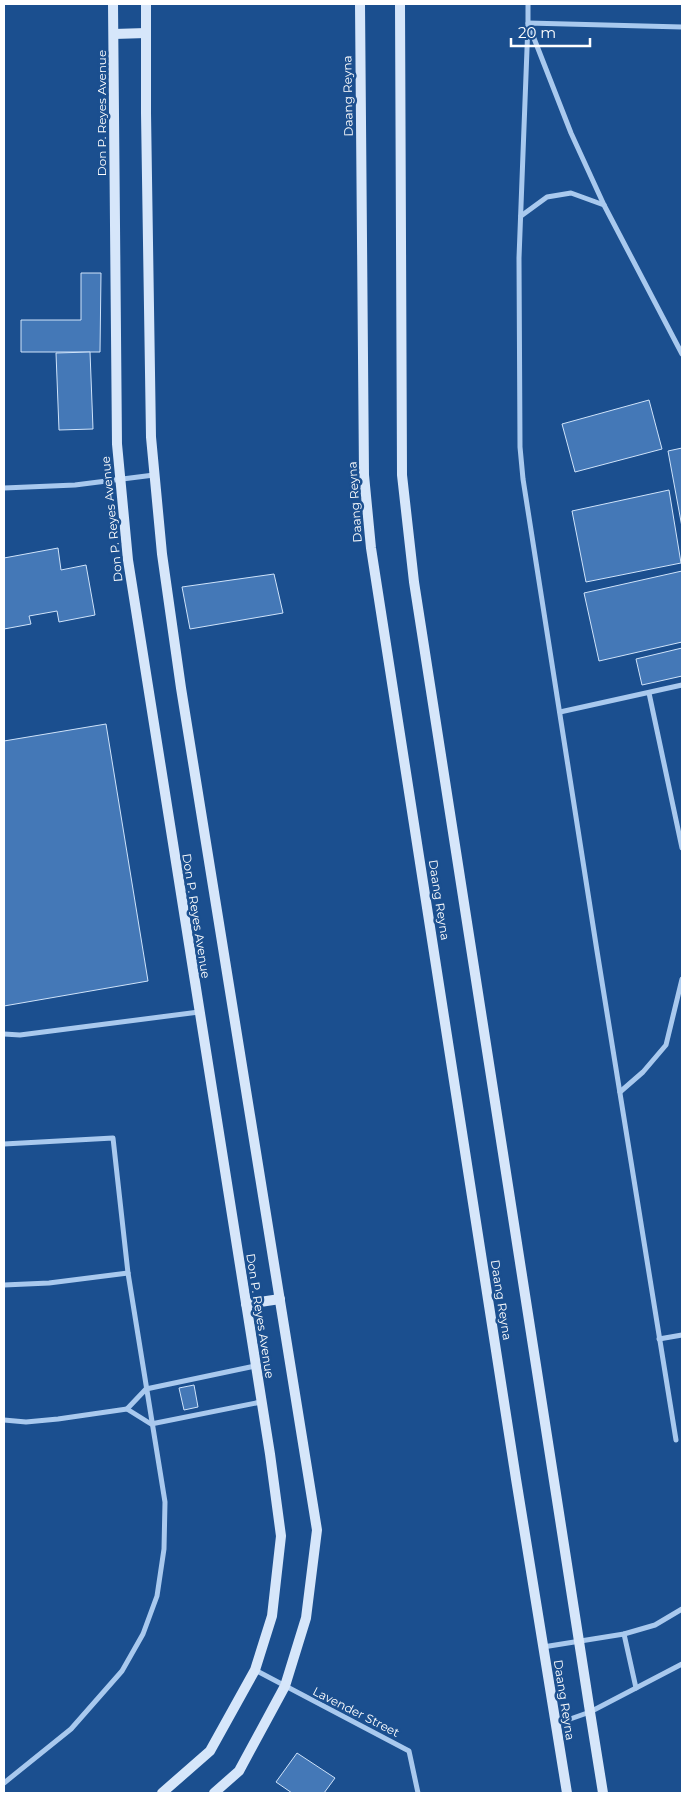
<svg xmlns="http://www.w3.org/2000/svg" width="686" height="1797" font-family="Montserrat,sans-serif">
	<rect width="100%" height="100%" fill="#1b4f8f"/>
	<g fill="#4478b7" stroke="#cfe3fa">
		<path d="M81,273H101L100,352H21V320H81Z"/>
		<path d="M90,352L93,429L59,430L56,353Z"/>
		<path d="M649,400L662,449L575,472L562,424Z"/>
		<path d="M682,448V527L668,451Z"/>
		<path d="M669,490L681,563L586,582L572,511Z"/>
		<path d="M58,548L61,570L86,565L95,615L59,622L57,611L29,616L31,624L4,629V558Z"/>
		<path d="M682,571V642L599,661L584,593Z"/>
		<path d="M274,574L283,613L190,629L182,587Z"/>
		<path d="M682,648V676L642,685L636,659Z"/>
		<path d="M106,724L148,981L4,1006V741Z"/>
		<path d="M194,1385L198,1407L184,1410L179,1388Z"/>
		<path d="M297,1753L335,1778L324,1793H292L276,1782Z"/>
	</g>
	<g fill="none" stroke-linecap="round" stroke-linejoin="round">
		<g stroke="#a9c9ee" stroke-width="5">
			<path d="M528,4V23L571,133L604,205L682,354"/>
			<path d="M521,216L547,197L571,193L604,205"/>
			<path d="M4,488L75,485L154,475"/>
			<path d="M649,693L682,848"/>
			<path d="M560,712L682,685"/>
			<path d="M4,1034L20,1035L199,1012"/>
			<path d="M620,1092L643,1072L666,1045L682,979"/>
			<path d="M4,1144L113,1138L128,1273L165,1502L164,1549L157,1596L143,1634L122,1671L71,1729L4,1783"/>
			<path d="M4,1285L49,1283L128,1273"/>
			<path d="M659,1339L682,1335"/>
			<path d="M127,1409L151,1424L261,1402"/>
			<path d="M4,1420L26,1422L58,1419L127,1409L146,1389L255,1366"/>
			<path d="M676,1440L597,951L523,479L520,447L519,258L528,23L682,27"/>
			<path d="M624,1634L636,1688"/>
			<path d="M543,1647L624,1634L655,1625L682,1609"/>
			<path d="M255,1670L409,1751L418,1793"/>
			<path d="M556,1724L590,1712L682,1664"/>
		</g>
		<g stroke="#d6e6fa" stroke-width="10">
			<path d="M113,4L117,444L128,560L270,1454L281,1536L272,1616L255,1670L210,1751L162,1793"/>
			<path d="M146,4V113L151,437L162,554L181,688L317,1530L306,1618L285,1686L239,1771L214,1793"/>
			<path d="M360,4L364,475L371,548L516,1479L567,1793"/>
			<path d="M400,4L402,475L414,582L590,1712L603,1793"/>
			<path d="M114,34L146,33"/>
			<path d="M246,1304L280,1299"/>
		</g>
	</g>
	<g text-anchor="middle" stroke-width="5" stroke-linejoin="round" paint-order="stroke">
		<g font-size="12" fill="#fff" stroke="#1b4f8f">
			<text transform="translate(348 96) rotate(-91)" y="4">Daang Reyna</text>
			<text transform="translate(102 113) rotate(-90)" y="4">Don P. Reyes Avenue</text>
			<text transform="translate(355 502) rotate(-94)" y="4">Daang Reyna</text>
			<text transform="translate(112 519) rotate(-96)" y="4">Don P. Reyes Avenue</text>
			<text transform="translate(439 900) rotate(81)" y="4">Daang Reyna</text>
			<text transform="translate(196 916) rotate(81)" y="4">Don P. Reyes Avenue</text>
			<text transform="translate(501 1300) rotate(81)" y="4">Daang Reyna</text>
			<text transform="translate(260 1316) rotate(81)" y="4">Don P. Reyes Avenue</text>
			<text transform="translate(564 1700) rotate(81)" y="4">Daang Reyna</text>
			<text transform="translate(356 1712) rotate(27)" y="4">Lavender Street</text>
		</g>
	</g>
	<rect width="686" height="1797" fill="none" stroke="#ffffff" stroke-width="10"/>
	<path d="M511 38v8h79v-8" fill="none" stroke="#ffffff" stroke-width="2.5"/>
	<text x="518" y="38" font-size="15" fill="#ffffff" stroke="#1b4f8f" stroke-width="4" paint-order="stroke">20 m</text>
</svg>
